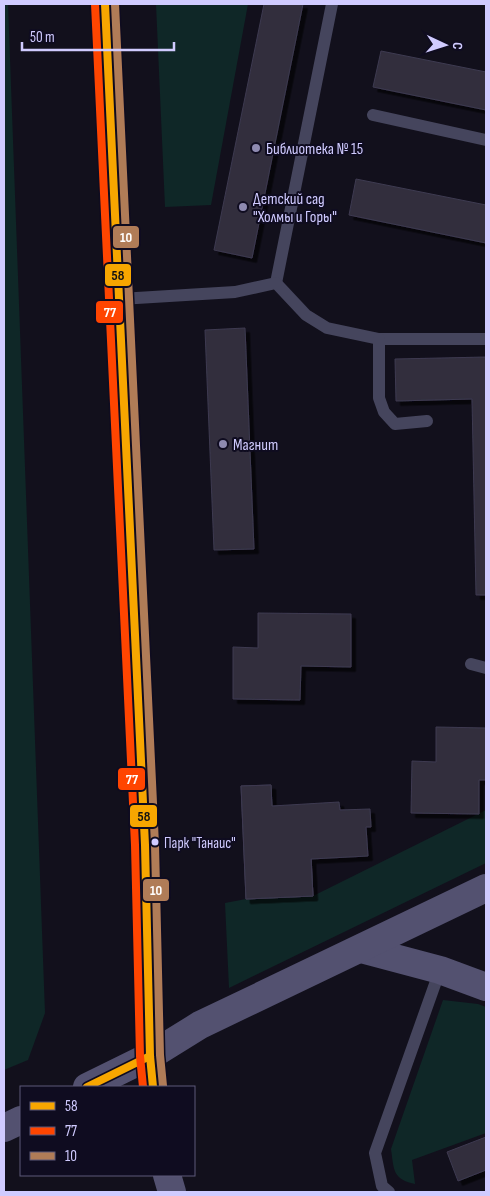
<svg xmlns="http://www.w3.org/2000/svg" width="490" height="1196" font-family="'Sofia Sans Condensed',sans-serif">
	<defs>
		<filter id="shadow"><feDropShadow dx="4.5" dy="4.5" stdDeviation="0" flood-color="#0009"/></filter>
	</defs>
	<rect width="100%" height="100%" fill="#12101c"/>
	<g fill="#0f2727">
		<path d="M4,4H8L45,1013L28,1060L4,1070Z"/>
		<path d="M156,4H248L211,205L165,207Z"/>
		<path d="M486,810V863L229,988L225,903L246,899L313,896Z"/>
		<path d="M443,1000L478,1004L486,1007V1133L412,1160L415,1184C392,1179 394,1169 391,1149Z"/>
	</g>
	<g fill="#302e3e" stroke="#3e3a50" filter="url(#shadow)">
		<path d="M264,4H303L252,258L214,250Z"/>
		<path d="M381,51L486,72V110L373,87Z"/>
		<path d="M356,179L486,205V243L349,215Z"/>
		<path d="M245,328L254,549L214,550L205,330Z"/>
		<path d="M486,357V595H476L472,399L396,401L395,359Z"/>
		<path d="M258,613L351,614V667L301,666L300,700L233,699V647L258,648Z"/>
		<path d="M436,727L486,728V780H479V814L411,813L412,761L436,762Z"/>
		<path d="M271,785L273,837H270L271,857L311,855L313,896L246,899L241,786Z"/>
		<path d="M271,785L272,806L339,802L340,810L370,809L371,827H366L368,856L311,859L313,896L246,899L241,786Z"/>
		<path d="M486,1137V1170L458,1181L447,1152Z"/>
	</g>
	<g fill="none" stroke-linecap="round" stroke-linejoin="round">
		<g stroke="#45455d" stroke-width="12">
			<path d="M373,115L486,140"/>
			<path d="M276,283L332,4"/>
			<path d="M120,299L235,292L276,283L306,315L327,328L379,339H486"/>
			<path d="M379,339V398L384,412L395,424L427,421"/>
			<path d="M471,664L486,668"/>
			<path d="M389,1192L382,1186L375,1153L440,970"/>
		</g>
		<g stroke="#535170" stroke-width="28">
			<path d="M105,4L145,845L150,1056L153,1087"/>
			<path d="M361,949L440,970L486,987"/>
			<path d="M87,1087L150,1056L200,1025L486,888"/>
			<path d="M4,1128L21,1120"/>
			<path d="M167,1175L172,1192"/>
		</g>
		<g stroke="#0f0c20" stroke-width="11">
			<g id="bus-1">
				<path d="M105,4L145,845L150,1056L153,1087"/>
				<path d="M87,1087L150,1056"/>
			</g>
		</g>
		<g stroke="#0f0c20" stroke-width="11">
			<path id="bus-2" d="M95,4L135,845L140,1056L143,1087"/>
		</g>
		<g stroke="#0f0c20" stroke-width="11">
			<path id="bus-3" d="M115,4L155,845L160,1055L163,1086"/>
		</g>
		<use href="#bus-1" stroke="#f7a600" stroke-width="8"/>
		<use href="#bus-2" stroke="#ff4500" stroke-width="8"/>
		<use href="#bus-3" stroke="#b07c57" stroke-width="8"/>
	</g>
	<g fill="#8e8ab0" stroke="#0f0c20" stroke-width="2">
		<circle cx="256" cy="148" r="5"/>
		<circle cx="243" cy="207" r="5"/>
		<circle cx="223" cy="444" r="5"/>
	</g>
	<circle fill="#d0cbff" stroke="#0f0c20" stroke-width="2" cx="155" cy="842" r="4.5"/>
	<g text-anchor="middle" stroke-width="4" stroke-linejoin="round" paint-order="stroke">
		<g font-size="15" fill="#d0cbff" stroke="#0f0c20" text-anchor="start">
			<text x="164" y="848">Парк "Танаис"</text>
		</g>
		<g font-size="16" fill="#d0cbff" stroke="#0f0c20" text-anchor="start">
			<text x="266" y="154">Библиотека № 15</text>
			<text x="253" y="204">Детский сад<tspan x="253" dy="18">"Холмы и Горы"</tspan></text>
			<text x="233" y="450">Магнит</text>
		</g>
	</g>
	<g stroke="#0f0c20" stroke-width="2">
		<rect x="112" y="225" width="28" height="24" rx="5" fill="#b07c57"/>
		<rect x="104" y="263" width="28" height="24" rx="5" fill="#f7a600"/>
		<rect x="95" y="300" width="29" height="24" rx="5" fill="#ff4500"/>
		<rect x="117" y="767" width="29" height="24" rx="5" fill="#ff4500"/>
		<rect x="129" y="804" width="29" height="24" rx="5" fill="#f7a600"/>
		<rect x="142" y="878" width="28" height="24" rx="5" fill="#b07c57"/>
	</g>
	<g font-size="14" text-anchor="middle" font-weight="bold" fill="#fff">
		<text x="126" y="242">10</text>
		<text x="110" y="317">77</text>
		<text x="132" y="784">77</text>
		<text x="156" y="895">10</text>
	</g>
	<g font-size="14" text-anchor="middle" font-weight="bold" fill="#111">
		<text x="118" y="280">58</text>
		<text x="144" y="821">58</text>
	</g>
	<rect width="490" height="1196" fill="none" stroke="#d0cbff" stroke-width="10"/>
	<rect x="20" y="1086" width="175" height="90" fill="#0f0c20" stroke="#5c5879"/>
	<rect x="30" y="1102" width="25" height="8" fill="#f7a600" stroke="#5c5879"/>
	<text x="65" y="1111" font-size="15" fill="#d0cbff">58</text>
	<rect x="30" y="1127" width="25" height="8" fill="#ff4500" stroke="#5c5879"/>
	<text x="65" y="1136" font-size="15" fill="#d0cbff">77</text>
	<rect x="30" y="1152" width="25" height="8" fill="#b07c57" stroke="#5c5879"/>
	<text x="65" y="1161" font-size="15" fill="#d0cbff">10</text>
	<g transform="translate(445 45) rotate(94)" stroke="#0f0c20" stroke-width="4" paint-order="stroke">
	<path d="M0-4L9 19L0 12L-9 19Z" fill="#d0cbff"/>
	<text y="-8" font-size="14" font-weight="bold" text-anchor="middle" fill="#d0cbff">С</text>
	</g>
	<path d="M22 42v8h152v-8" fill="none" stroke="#d0cbff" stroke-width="2.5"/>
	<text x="30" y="42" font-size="15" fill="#d0cbff" stroke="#0f0c20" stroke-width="4" paint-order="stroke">50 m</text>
</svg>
